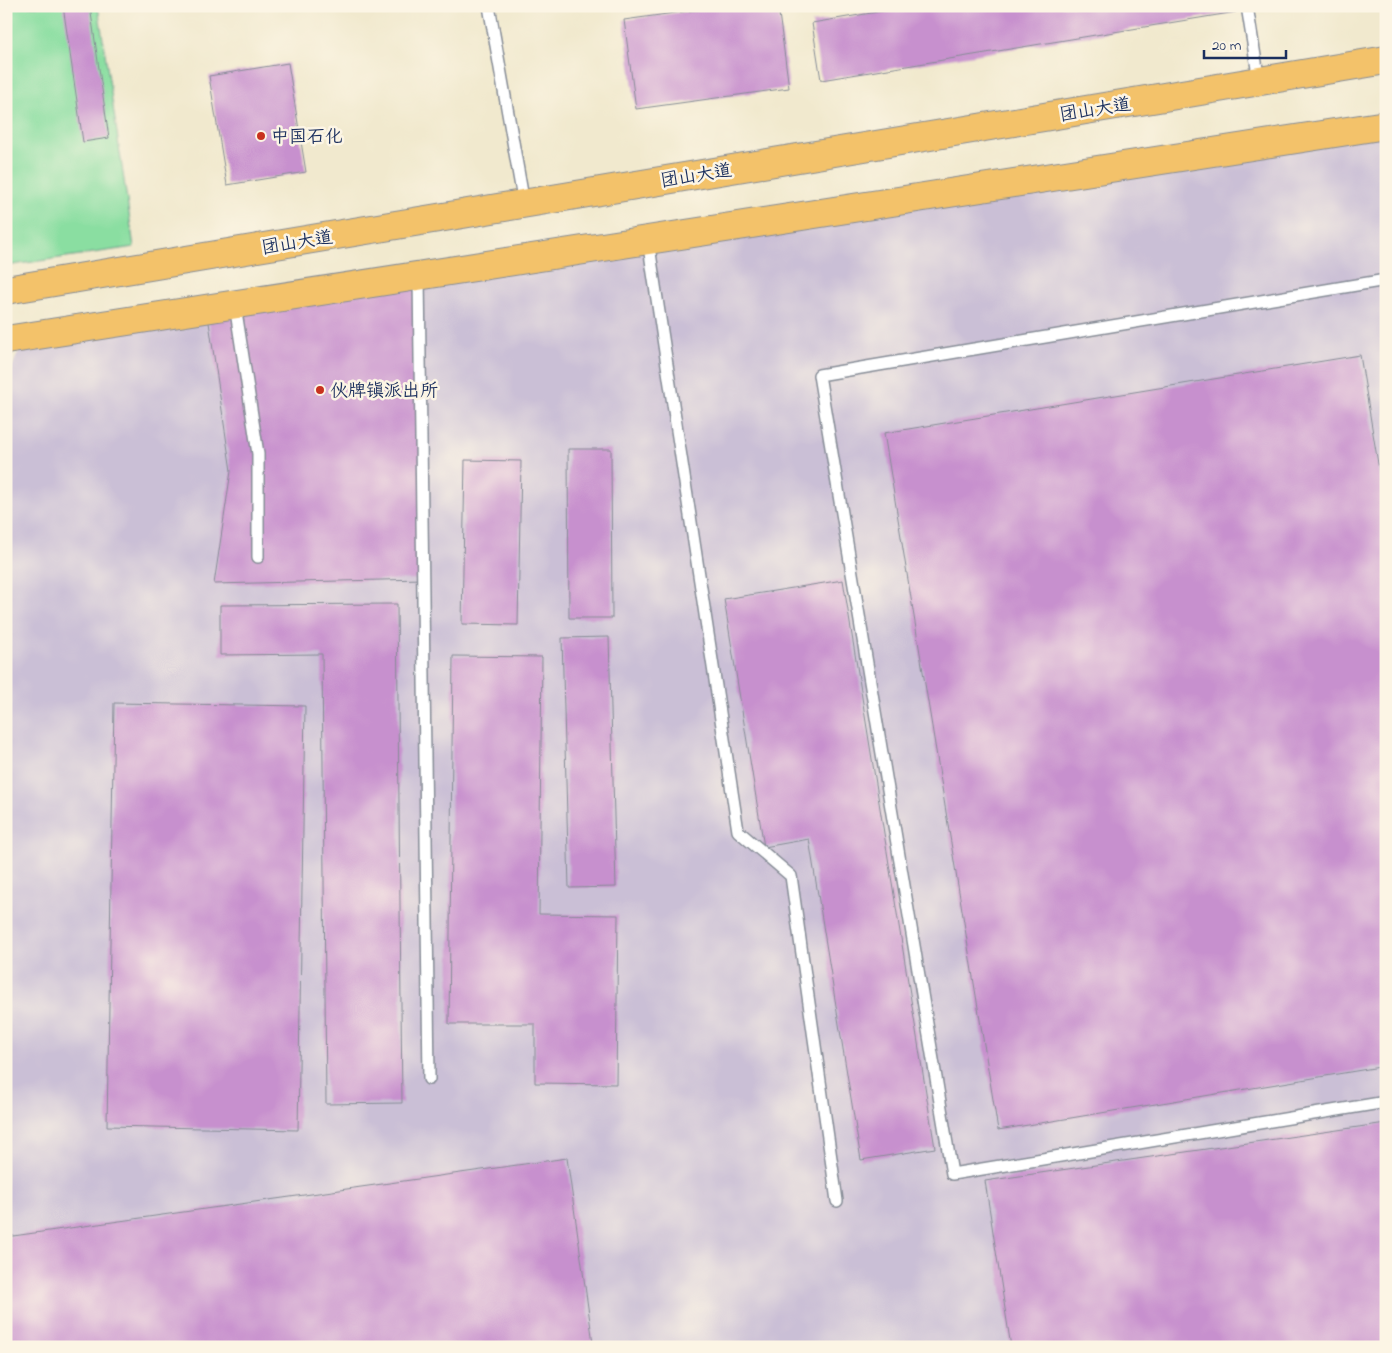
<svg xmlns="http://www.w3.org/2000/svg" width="1392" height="1353" font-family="'Indie Flower','LXGW WenKai TC',sans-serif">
	<rect width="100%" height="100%" fill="#fcf5e5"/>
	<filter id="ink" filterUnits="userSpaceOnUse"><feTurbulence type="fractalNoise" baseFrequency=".02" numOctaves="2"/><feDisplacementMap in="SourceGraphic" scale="10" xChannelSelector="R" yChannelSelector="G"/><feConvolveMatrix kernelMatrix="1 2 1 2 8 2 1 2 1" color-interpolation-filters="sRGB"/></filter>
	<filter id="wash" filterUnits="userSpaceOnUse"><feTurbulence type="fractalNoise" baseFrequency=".0096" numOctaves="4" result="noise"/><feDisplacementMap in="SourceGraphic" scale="20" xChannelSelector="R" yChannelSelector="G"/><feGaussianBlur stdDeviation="1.12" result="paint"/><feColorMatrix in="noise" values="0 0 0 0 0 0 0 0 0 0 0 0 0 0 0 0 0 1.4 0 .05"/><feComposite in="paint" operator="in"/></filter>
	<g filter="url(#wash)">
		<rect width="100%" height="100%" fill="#f1e9ce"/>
		<path fill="#cabfd6" d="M1386,125V1347H6V382L24,338Z"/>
		<path fill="#8adea1" stroke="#528680" d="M6,6H98L134,247L6,266Z"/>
		<g id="blocks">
			<g fill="#c790ce">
				<path d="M63,6H90L109,138L83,142Z"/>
				<path d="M725,6H778L789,88L636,109L624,20Z"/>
				<path d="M913,6H1235L1236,12L821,80L812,23Z"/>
				<path d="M288,63L306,172L227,185L209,76Z"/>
				<path d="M419,276L423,579L214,584L231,471L207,309Z"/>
				<path d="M1360,355L1386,512V1066L998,1130L884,433Z"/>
				<path d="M568,449H611L612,618H569Z"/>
				<path d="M465,460L521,461L518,625L462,624Z"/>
				<path d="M843,580L935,1148L861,1160L809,839L764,847L724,599Z"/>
				<path d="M397,604L402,1103L326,1104L322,654L220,655V605Z"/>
				<path d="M609,637L616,887L569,888L562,638Z"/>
				<path d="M453,656L542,657L539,914L618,915L616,1084L535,1083V1024H449Z"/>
				<path d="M114,703L305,706L298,1130L107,1126Z"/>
				<path d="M1386,1123V1347H1011L985,1181Z"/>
				<path d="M567,1158L593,1343L568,1347H6V1237Z"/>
			</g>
		</g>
	</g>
	<g filter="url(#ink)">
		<use href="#blocks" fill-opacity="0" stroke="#868c96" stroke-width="1"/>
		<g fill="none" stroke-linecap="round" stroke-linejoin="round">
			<g stroke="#868c96" stroke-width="14">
				<g id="service">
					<path d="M489,6L524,204"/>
					<path d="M1247,6L1259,81"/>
					<path d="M648,240L738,831L791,876L837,1201"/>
					<path d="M419,276L429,1079"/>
					<path d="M1386,280L819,375L952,1174L1386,1102"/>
					<path d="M235,305L258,454V557"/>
				</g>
			</g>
			<g stroke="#868c96" stroke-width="30">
				<g id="trunk">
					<path d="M6,290L1386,60"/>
					<path d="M6,340L1386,125"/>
				</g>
			</g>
			<use href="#service" stroke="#fff" stroke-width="11"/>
			<use href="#trunk" stroke="#f3c26a" stroke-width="28"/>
		</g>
	</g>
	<g fill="#c8321e" stroke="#fcf5e5" stroke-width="2">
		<circle cx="261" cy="136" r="5"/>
		<circle cx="320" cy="390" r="5"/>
	</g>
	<g text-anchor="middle" stroke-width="5" stroke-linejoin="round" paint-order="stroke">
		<g font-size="18" fill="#1b2f5e" stroke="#fcf5e5">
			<text transform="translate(1095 109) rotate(-9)" y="6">团山大道</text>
			<text transform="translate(696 175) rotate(-9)" y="6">团山大道</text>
			<text transform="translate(297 242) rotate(-9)" y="6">团山大道</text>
		</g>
		<g font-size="18" fill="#1b2f5e" stroke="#fcf5e5" text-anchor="start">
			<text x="271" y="142">中国石化</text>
			<text x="330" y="396">伙牌镇派出所</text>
		</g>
	</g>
	<rect width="1392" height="1353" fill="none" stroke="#fcf5e5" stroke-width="25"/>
	<path d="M1204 50v8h82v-8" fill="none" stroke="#1b2f5e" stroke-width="2.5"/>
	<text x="1212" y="50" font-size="15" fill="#1b2f5e" stroke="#fcf5e5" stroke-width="4" paint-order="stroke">20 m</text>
</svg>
